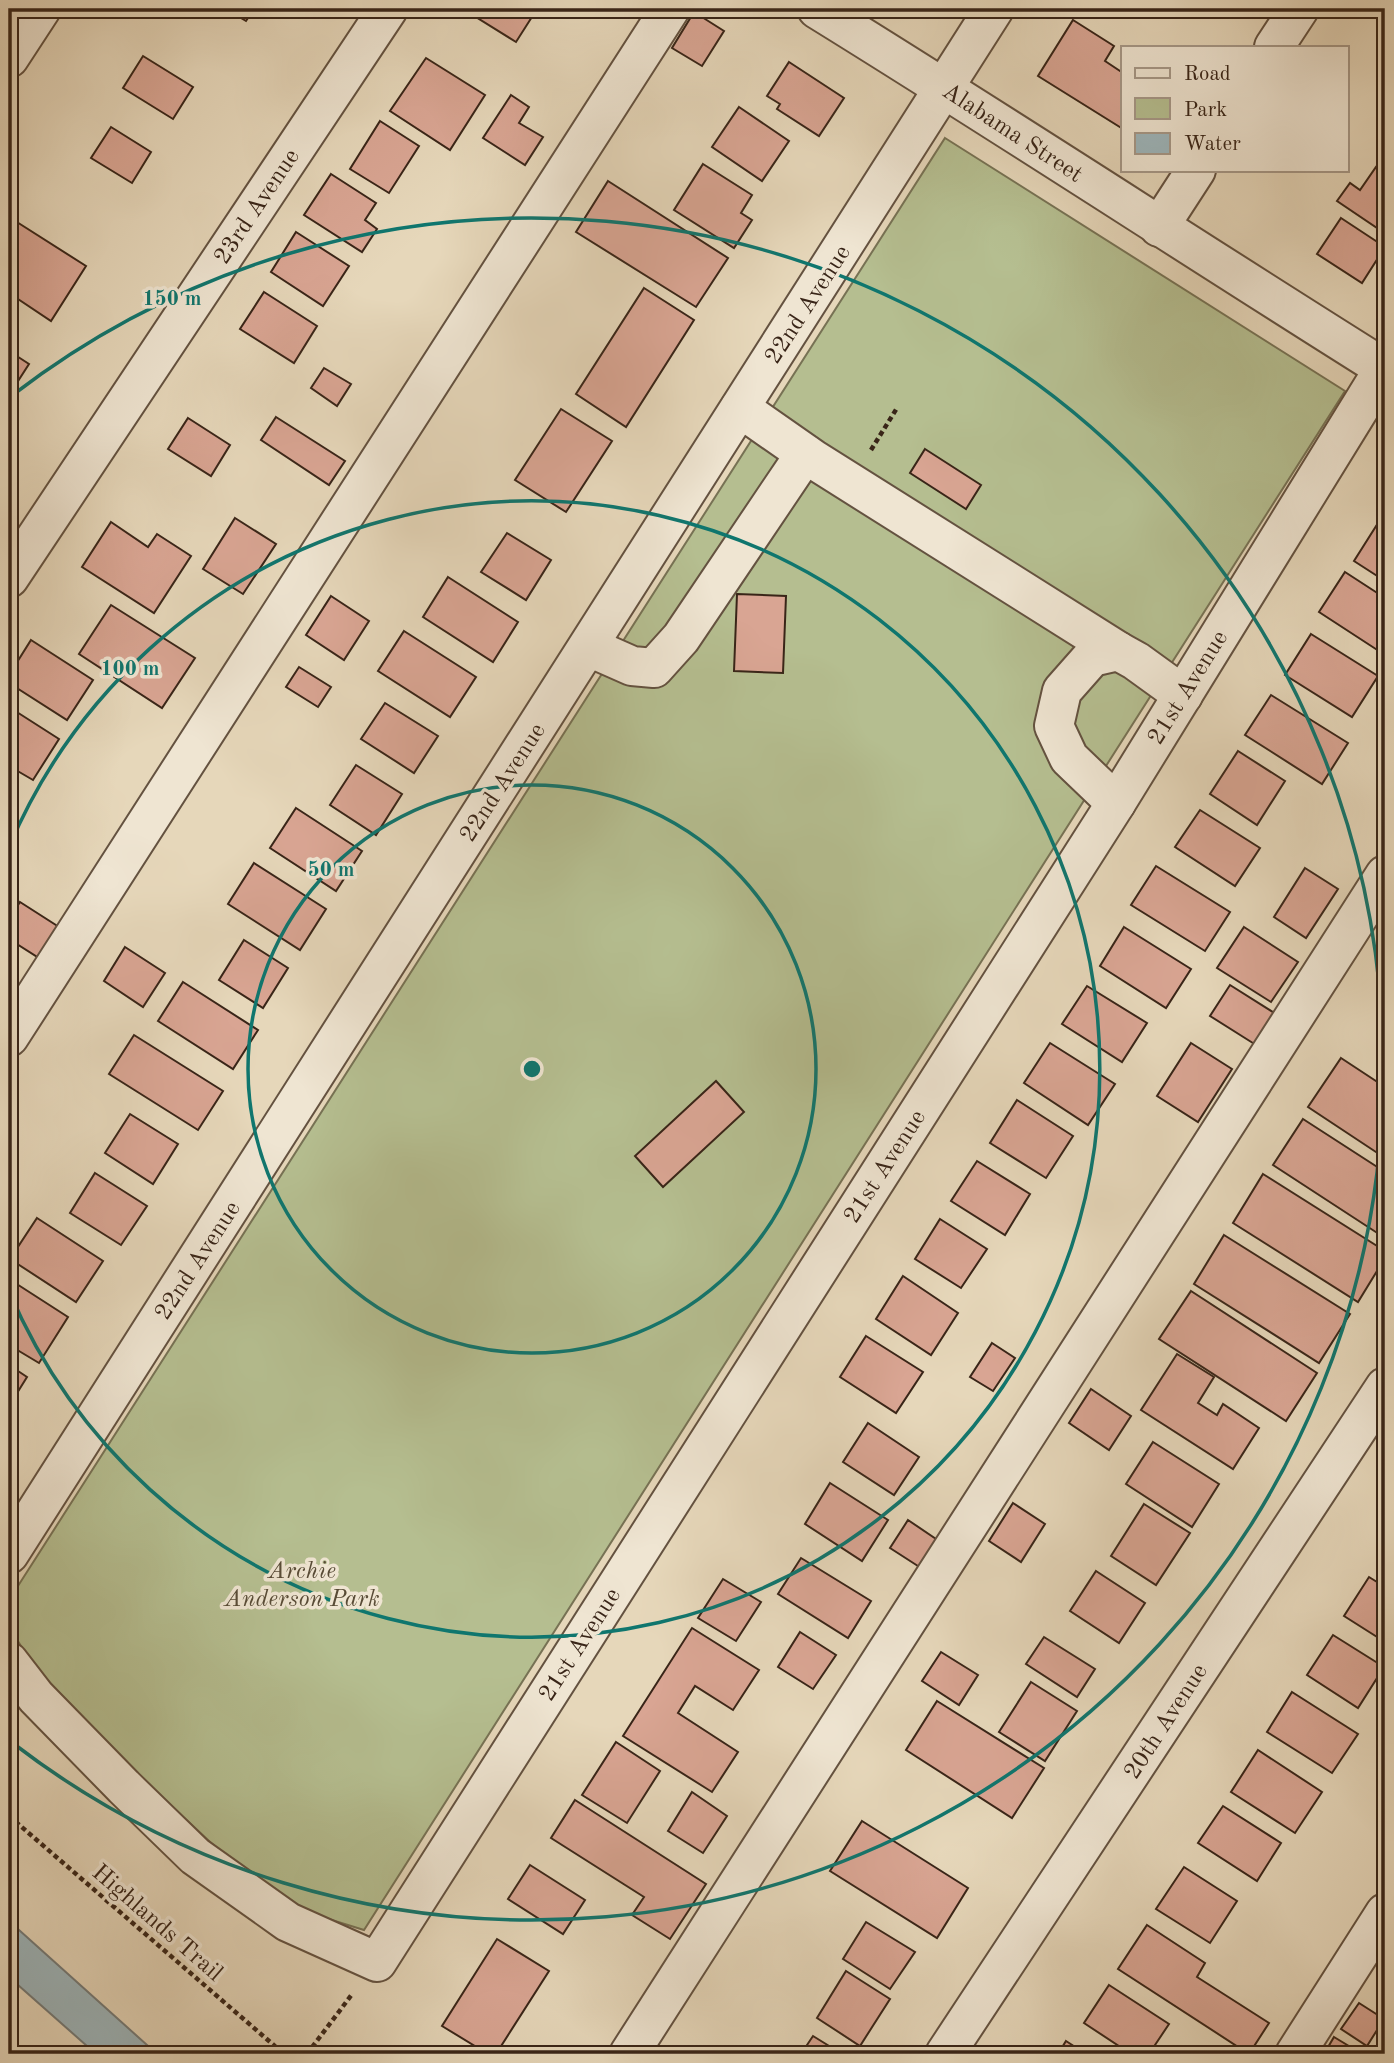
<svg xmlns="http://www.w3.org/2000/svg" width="1394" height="2063" font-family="'Old Standard TT',serif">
	<rect width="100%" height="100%" fill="#e6d7ba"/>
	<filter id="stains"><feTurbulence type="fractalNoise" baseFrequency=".00286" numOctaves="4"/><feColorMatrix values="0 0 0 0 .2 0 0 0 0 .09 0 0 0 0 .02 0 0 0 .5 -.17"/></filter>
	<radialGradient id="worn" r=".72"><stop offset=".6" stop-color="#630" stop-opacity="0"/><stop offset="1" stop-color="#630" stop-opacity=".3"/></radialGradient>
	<path fill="#b5be90" stroke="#777254" stroke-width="2" d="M945,138L1345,391L364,1930L306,1912L226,1857L126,1763L33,1665L9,1627V1600Z"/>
	<path fill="#9db6bc" stroke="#757c7a" stroke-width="2" d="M9,1921L157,2054H96L9,1977Z"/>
	<g fill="#d9a593" stroke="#392518" stroke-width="2">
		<path d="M226,9H254L246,21Z"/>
		<path d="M463,9H537L516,42Z"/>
		<path d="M694,12L724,31L702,66L672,48Z"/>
		<path d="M1073,20L1114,46L1105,61L1123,73V129L1038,76Z"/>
		<path d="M143,56L193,87L173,119L123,88Z"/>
		<path d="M426,58L485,95L450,150L390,111Z"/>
		<path d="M789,62L844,98L819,136L777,109L780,104L767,96Z"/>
		<path d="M511,95L529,107L519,123L543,137L525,165L483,138Z"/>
		<path d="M739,107L789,141L762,181L712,147Z"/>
		<path d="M380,121L419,146L389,193L350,169Z"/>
		<path d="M111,127L151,152L132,183L91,158Z"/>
		<path d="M703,164L752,195L741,213L752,220L734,248L674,210Z"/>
		<path d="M1376,167L1385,173V228L1383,232L1337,201L1350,183L1360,190Z"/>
		<path d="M331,174L376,203L365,220L377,229L362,252L304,215Z"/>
		<path d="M608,181L728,258L696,307L576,232Z"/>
		<path d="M9,217L86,266L51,321L9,293Z"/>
		<path d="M1341,218L1385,247L1362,283L1317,254Z"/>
		<path d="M296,232L349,266L323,306L271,272Z"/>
		<path d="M644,288L694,320L626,427L576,394Z"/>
		<path d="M264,292L317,326L294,363L240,329Z"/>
		<path d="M9,351L29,364L9,395Z"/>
		<path d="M324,368L351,384L337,406L311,388Z"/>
		<path d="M561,409L612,441L566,512L515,480Z"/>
		<path d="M276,417L345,461L329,485L261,440Z"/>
		<path d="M188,418L230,445L211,476L168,449Z"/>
		<path d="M925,449L981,485L966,509L910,473Z"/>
		<path d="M1385,512V581L1354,561Z"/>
		<path d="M235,518L276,544L243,594L203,569Z"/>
		<path d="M111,522L148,547L157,534L191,556L154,613L82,567Z"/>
		<path d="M507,533L551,560L526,600L481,572Z"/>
		<path d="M1345,572L1385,598V655L1319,612Z"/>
		<path d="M448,577L518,622L493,662L423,617Z"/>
		<path d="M737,594L786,596L783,673L734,671Z"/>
		<path d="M331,596L369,621L344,660L306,635Z"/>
		<path d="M111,605L195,658L162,708L79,654Z"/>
		<path d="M404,631L476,677L450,717L378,671Z"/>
		<path d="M1311,634L1378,676L1352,717L1285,675Z"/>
		<path d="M31,640L93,680L67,720L9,683V675Z"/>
		<path d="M299,667L331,687L318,707L286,687Z"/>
		<path d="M1271,695L1348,743L1322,784L1245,735Z"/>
		<path d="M385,703L438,736L414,773L361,739Z"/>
		<path d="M9,707L59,739L33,780L9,766Z"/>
		<path d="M1238,751L1285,781L1257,825L1210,794Z"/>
		<path d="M356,765L402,794L376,835L330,805Z"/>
		<path d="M296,808L362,851L336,891L270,848Z"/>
		<path d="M1200,810L1260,848L1235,886L1175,847Z"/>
		<path d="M254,863L326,909L300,950L228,904Z"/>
		<path d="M1156,866L1230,912L1205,951L1131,905Z"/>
		<path d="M1305,868L1338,889L1306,938L1274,917Z"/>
		<path d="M20,902L59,927L39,958L9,939V919Z"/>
		<path d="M1124,927L1191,969L1166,1008L1100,966Z"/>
		<path d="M1244,927L1298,962L1271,1002L1217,968Z"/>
		<path d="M244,940L288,968L263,1008L219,980Z"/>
		<path d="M125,947L165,973L143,1007L104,981Z"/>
		<path d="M183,982L258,1030L233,1069L158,1021Z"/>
		<path d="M1230,985L1276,1014L1256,1045L1210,1016Z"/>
		<path d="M1087,986L1147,1023L1122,1062L1062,1024Z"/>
		<path d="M134,1035L223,1091L198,1130L109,1074Z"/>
		<path d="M1050,1043L1115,1084L1088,1125L1024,1083Z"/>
		<path d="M1191,1043L1232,1069L1198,1122L1157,1096Z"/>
		<path d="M1341,1058L1385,1087V1158L1308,1107Z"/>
		<path d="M716,1081L744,1112L663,1187L635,1156Z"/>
		<path d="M1017,1100L1073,1136L1046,1178L990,1143Z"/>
		<path d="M130,1114L178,1144L153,1184L105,1153Z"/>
		<path d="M1303,1119L1385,1172V1238L1273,1165Z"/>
		<path d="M977,1161L1030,1194L1005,1235L951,1201Z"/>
		<path d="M95,1173L147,1206L121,1245L70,1213Z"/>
		<path d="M1263,1174L1385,1251V1258L1358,1302L1233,1223Z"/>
		<path d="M37,1218L103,1261L76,1302L10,1259Z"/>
		<path d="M940,1219L987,1249L961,1288L915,1259Z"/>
		<path d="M1224,1235L1350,1314L1319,1363L1194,1284Z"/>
		<path d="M903,1276L958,1313L931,1355L876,1319Z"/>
		<path d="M9,1279L68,1317L39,1363L9,1345Z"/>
		<path d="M1191,1291L1317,1373L1286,1421L1159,1339Z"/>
		<path d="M866,1336L923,1372L896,1413L840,1377Z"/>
		<path d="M992,1343L1015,1358L993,1391L970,1377Z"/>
		<path d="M1177,1354L1214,1377L1198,1403L1217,1415L1223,1404L1259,1428L1233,1469L1141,1410Z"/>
		<path d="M9,1365L27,1377L9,1406Z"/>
		<path d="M1091,1389L1131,1416L1109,1450L1069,1423Z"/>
		<path d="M868,1423L919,1457L894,1495L843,1462Z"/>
		<path d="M1153,1442L1219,1484L1192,1527L1126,1484Z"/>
		<path d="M830,1483L888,1520L862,1561L805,1524Z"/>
		<path d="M1013,1503L1045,1524L1021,1562L989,1541Z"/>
		<path d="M1144,1504L1190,1533L1156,1585L1111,1556Z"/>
		<path d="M908,1520L939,1541L921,1568L890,1548Z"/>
		<path d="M801,1558L871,1601L848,1638L778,1594Z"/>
		<path d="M1096,1571L1145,1603L1119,1643L1070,1611Z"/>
		<path d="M1369,1577L1385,1587V1642L1344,1616Z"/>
		<path d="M723,1579L761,1602L736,1641L698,1618Z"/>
		<path d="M692,1628L759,1670L733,1710L695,1686L678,1713L738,1752L712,1792L623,1736Z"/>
		<path d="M800,1632L836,1655L813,1689L778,1667Z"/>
		<path d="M1333,1635L1384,1667L1358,1708L1307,1675Z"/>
		<path d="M1044,1637L1095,1669L1077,1697L1026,1664Z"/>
		<path d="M941,1652L978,1675L959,1705L922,1681Z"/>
		<path d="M1031,1682L1077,1711L1045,1761L999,1732Z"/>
		<path d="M1292,1692L1358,1734L1332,1773L1267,1732Z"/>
		<path d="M937,1701L1044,1768L1012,1818L906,1750Z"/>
		<path d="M616,1742L660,1771L627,1823L582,1795Z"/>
		<path d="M1258,1750L1322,1792L1295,1833L1231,1792Z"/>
		<path d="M692,1792L727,1816L703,1853L668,1831Z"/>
		<path d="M575,1800L706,1884L670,1939L632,1915L644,1897L551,1838Z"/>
		<path d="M1223,1806L1281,1843L1257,1881L1198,1843Z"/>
		<path d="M862,1821L968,1888L937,1938L830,1871Z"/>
		<path d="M530,1865L585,1900L563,1934L508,1899Z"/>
		<path d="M1184,1867L1237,1901L1210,1943L1156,1909Z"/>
		<path d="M866,1922L915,1952L890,1989L843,1959Z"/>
		<path d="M1147,1925L1205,1963L1197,1977L1269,2023L1249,2054L1118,1969Z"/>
		<path d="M497,1939L549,1971L496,2054H488L442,2026Z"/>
		<path d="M846,1971L890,1999L860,2046L817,2018Z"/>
		<path d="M1109,1985L1169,2024L1149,2054H1131L1084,2023Z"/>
		<path d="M1359,2003L1384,2019L1367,2046L1341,2029Z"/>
		<path d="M813,2036L842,2054H801Z"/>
		<path d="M1334,2037L1362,2054H1324Z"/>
		<path d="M1066,2041L1086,2054H1058Z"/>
	</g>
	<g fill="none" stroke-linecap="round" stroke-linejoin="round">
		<g stroke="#645240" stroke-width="42">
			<g id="minor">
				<path d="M817,9C1008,127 1195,250 1385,369"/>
				<path d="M1274,47L1299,9"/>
				<path d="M9,58L41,9"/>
				<path d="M1159,227L1196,170"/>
				<path d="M740,408L813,459L1118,651"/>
				<path d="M9,578L388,9"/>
				<path d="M589,647L632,666L654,668L681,638L805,454"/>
				<path d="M1116,803L1069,758L1054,726L1062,691L1092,657L1118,651L1136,661L1183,695"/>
				<path d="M9,1037L670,9"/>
				<path d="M9,1554L994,9"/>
				<path d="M9,1662L36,1697L124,1787L195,1856L288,1922L377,1962L1116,803L1385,367"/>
				<path d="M629,2054L1385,875"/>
				<path d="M945,2054L1385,1387"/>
				<path d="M1295,2054L1385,1913"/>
			</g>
		</g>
		<g stroke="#392518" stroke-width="4.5" stroke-dasharray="5 3.5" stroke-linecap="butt">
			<path d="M871,450L897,408"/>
			<path d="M9,1816L284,2054"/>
			<path d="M307,2054L353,1993"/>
		</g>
		<use href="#minor" stroke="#efe5d2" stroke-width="38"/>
	</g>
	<g fill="none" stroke="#0f766e" stroke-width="3.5">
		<circle cx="532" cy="1069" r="284"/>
		<path d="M9 847A568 568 0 1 1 9 1291"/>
		<path d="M14 394A851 851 0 1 1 14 1744"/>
	</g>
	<g text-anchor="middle" stroke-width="7" stroke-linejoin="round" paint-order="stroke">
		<g font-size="24" fill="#392518" stroke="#efe5d2">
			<text transform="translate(1013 132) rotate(33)" y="8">Alabama Street</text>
			<text transform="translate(256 206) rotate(-56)" y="8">23rd Avenue</text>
			<text transform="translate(807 304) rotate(-57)" y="8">22nd Avenue</text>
			<text transform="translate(1187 687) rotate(-58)" y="8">21st Avenue</text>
			<text transform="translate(502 782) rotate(-57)" y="8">22nd Avenue</text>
			<text transform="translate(884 1166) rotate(-57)" y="8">21st Avenue</text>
			<text transform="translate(197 1260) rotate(-57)" y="8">22nd Avenue</text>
			<text transform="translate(579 1644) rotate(-57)" y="8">21st Avenue</text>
			<text transform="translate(1165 1721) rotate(-57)" y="8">20th Avenue</text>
			<text transform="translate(158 1922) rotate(41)" y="8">Highlands Trail</text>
		</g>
		<g font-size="24" font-style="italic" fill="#584b36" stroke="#efe5d2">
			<text x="302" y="1578">Archie<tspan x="302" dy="28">Anderson Park</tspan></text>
		</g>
	</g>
	<circle cx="532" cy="1069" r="10" fill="#0f766e" stroke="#efe5d2" stroke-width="3.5"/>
	<g font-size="21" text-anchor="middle" font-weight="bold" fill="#0f766e" stroke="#efe5d2" stroke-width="7" stroke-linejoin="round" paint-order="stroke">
		<text x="172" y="305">150 m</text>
		<text x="130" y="675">100 m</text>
		<text x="331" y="876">50 m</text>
	</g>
	<rect width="1394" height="2063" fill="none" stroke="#e6d7ba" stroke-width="35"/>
	<rect x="10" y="10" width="1373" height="2042" fill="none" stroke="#392518" stroke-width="3.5"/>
	<rect x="18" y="18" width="1359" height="2028" fill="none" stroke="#392518" stroke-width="2"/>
	<rect x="1121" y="46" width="228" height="126" fill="#efe5d2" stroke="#a69888" stroke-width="2"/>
	<rect x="1135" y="68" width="35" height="10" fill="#efe5d2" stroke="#a69888" stroke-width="2"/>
	<text x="1184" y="80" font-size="21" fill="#392518">Road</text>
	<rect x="1135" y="98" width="35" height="21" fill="#b5be90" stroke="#a69888" stroke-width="2"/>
	<text x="1184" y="116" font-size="21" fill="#392518">Park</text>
	<rect x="1135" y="133" width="35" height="21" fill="#9db6bc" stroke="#a69888" stroke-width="2"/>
	<text x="1184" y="150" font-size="21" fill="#392518">Water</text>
	<rect width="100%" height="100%" filter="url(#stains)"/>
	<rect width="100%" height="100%" fill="url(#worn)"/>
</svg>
